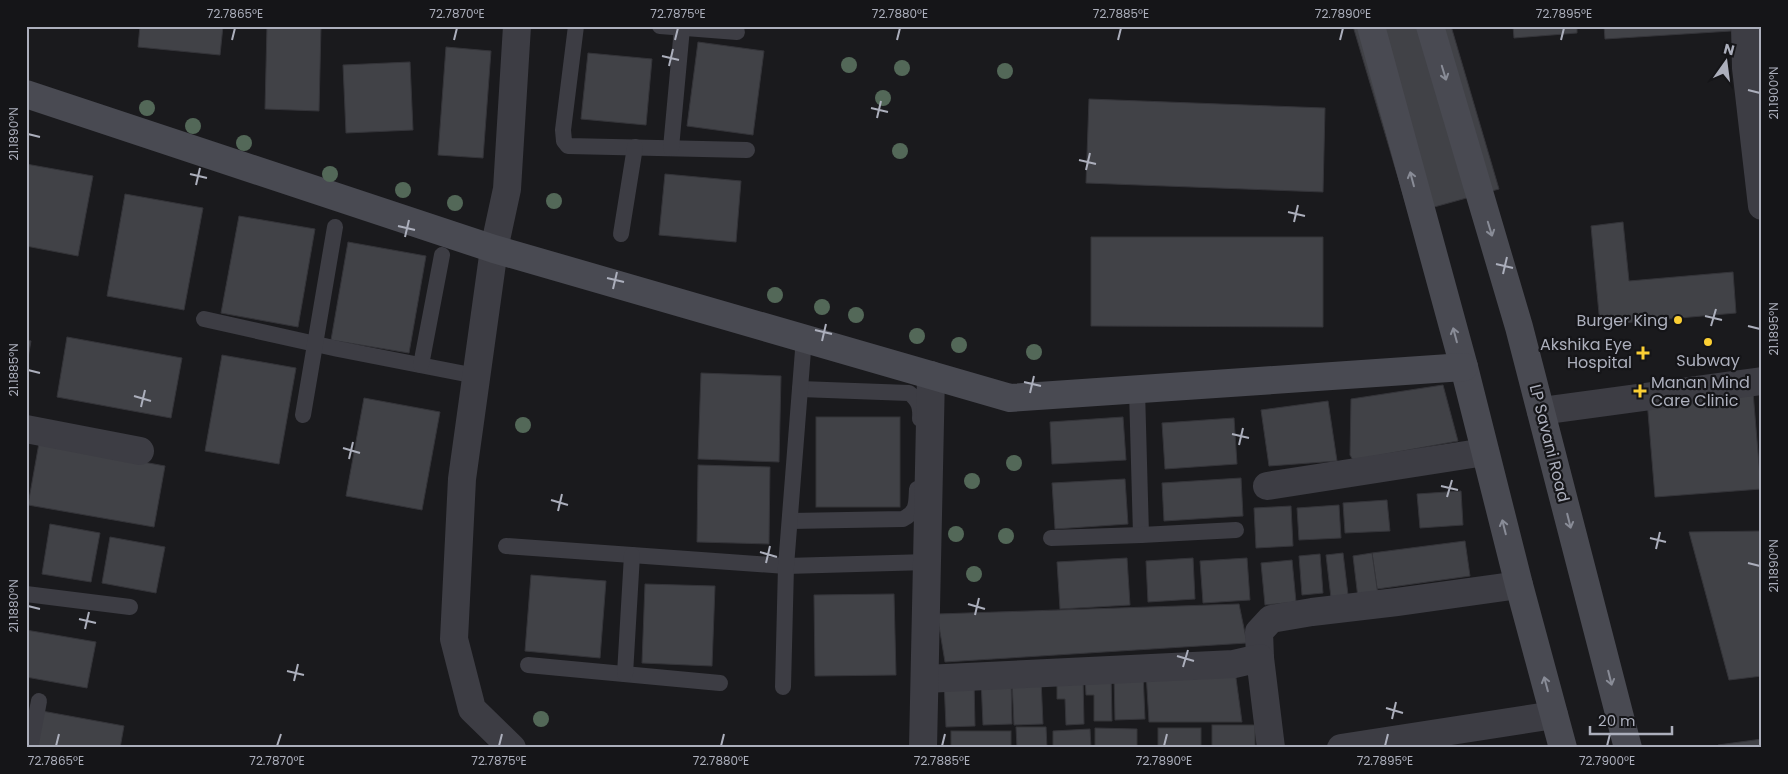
<svg xmlns="http://www.w3.org/2000/svg" width="1788" height="774" font-family="Poppins,sans-serif">
	<rect width="100%" height="100%" fill="#1a1a1d"/>
	<g fill="#414247" stroke="#343439">
		<path d="M140,26H223L220,55L138,47Z"/>
		<path d="M267,26H321L319,111L265,109Z"/>
		<path d="M1353,26H1451L1499,189L1409,214Z"/>
		<path d="M1513,26H1577V33L1514,38Z"/>
		<path d="M1604,26H1731V31L1605,39Z"/>
		<path d="M698,42L764,51L753,135L687,126Z"/>
		<path d="M446,47L491,51L483,158L438,155Z"/>
		<path d="M588,53L652,59L646,125L581,119Z"/>
		<path d="M410,62L413,130L346,133L343,65Z"/>
		<path d="M1089,99L1325,108L1323,192L1086,183Z"/>
		<path d="M26,164L93,176L78,256L26,246Z"/>
		<path d="M665,174L741,181L736,242L659,235Z"/>
		<path d="M125,194L203,208L184,310L107,296Z"/>
		<path d="M239,216L315,229L298,327L221,313Z"/>
		<path d="M1623,222L1629,281L1733,272L1736,313L1600,325L1591,226Z"/>
		<path d="M1091,237H1323V327L1091,326Z"/>
		<path d="M348,242L426,256L409,353L331,340Z"/>
		<path d="M67,337L182,358L171,418L57,397Z"/>
		<path d="M26,340L31,341L26,369Z"/>
		<path d="M222,355L296,368L279,464L205,451Z"/>
		<path d="M701,373L781,376L779,462L698,459Z"/>
		<path d="M1443,385L1458,441L1353,460L1350,455L1351,399Z"/>
		<path d="M1753,392L1761,489L1655,497L1647,400Z"/>
		<path d="M364,398L440,412L422,510L346,496Z"/>
		<path d="M1328,401L1337,461L1269,466L1261,410Z"/>
		<rect x="816" y="417" width="84" height="90"/>
		<path d="M1123,417L1126,460L1052,464L1050,422Z"/>
		<path d="M1234,418L1237,464L1165,469L1162,423Z"/>
		<path d="M39,443L165,466L154,527L28,505Z"/>
		<path d="M698,465L770,467L769,544L697,542Z"/>
		<path d="M1241,478L1243,516L1164,521L1162,483Z"/>
		<path d="M1125,479L1128,524L1055,529L1052,483Z"/>
		<path d="M1461,491L1463,525L1420,528L1417,494Z"/>
		<path d="M1387,500L1390,531L1345,533L1343,503Z"/>
		<path d="M1339,505L1341,538L1299,540L1297,508Z"/>
		<path d="M1291,506L1293,546L1256,548L1254,508Z"/>
		<path d="M50,524L100,533L91,582L42,574Z"/>
		<path d="M1762,531V676L1729,680L1689,532Z"/>
		<path d="M110,537L165,547L156,593L102,583Z"/>
		<path d="M1465,541L1470,576L1377,589L1372,553Z"/>
		<path d="M1343,553L1348,595L1331,598L1326,555Z"/>
		<path d="M1372,553L1378,595L1358,598L1353,556Z"/>
		<path d="M1320,554L1323,593L1302,595L1299,556Z"/>
		<path d="M1127,558L1130,605L1060,609L1057,562Z"/>
		<path d="M1193,558L1195,599L1148,602L1146,561Z"/>
		<path d="M1247,558L1250,600L1203,603L1200,561Z"/>
		<path d="M1292,560L1296,602L1265,605L1261,563Z"/>
		<path d="M531,575L606,581L600,658L525,651Z"/>
		<path d="M645,584L715,586L712,666L642,663Z"/>
		<path d="M894,594L896,675L815,676L814,595Z"/>
		<path d="M1239,604L1247,643L945,662L937,614Z"/>
		<path d="M26,630L96,642L87,688L26,677Z"/>
		<path d="M1235,671L1242,722H1149L1146,672Z"/>
		<path d="M1143,673L1145,719L1115,720L1114,674Z"/>
		<path d="M1111,674L1112,721H1094V695H1086L1085,675Z"/>
		<path d="M1011,678L1012,724L983,725L981,679Z"/>
		<path d="M1083,678L1084,724L1066,725L1065,699H1057V679Z"/>
		<path d="M1041,679L1043,724L1014,725L1012,680Z"/>
		<path d="M944,681H974L975,726L946,727Z"/>
		<path d="M42,711L124,726L120,748H36Z"/>
		<rect x="1212" y="725" width="43" height="23"/>
		<path d="M1016,727H1046L1047,748H1017Z"/>
		<path d="M1095,728L1137,729V748H1095Z"/>
		<rect x="1158" y="728" width="43" height="20"/>
		<path d="M1090,729L1091,748H1053V731Z"/>
		<rect x="951" y="731" width="60" height="17"/>
		<path d="M1762,739V748H1718V745Z"/>
	</g>
	<g fill="none" stroke-linecap="round" stroke-linejoin="round">
		<g stroke="#3d3d44" stroke-width="16">
			<path d="M576,26L563,130L564,141L568,146L747,150"/>
			<path d="M660,26L737,32"/>
			<path d="M671,148L682,28"/>
			<path d="M621,234L635,147"/>
			<path d="M204,319L338,349L476,376"/>
			<path d="M421,365L442,255"/>
			<path d="M800,389L909,393C919,400 921,408 920,419"/>
			<path d="M1137,390L1141,535"/>
			<path d="M303,415L335,227"/>
			<path d="M790,521L903,519C918,511 916,504 917,489"/>
			<path d="M1051,538L1141,535L1236,530"/>
			<path d="M506,546L786,566L928,562"/>
			<path d="M26,594L130,607"/>
			<path d="M528,665L720,683"/>
			<path d="M625,674L632,555"/>
			<path d="M783,687L786,566L804,338"/>
			<path d="M30,748L39,701"/>
		</g>
		<g stroke="#3d3d44" stroke-width="28">
			<path d="M1745,26L1746,68L1762,206"/>
			<path d="M1541,411L1762,381"/>
			<path d="M26,429L140,451"/>
			<path d="M1267,486L1485,452"/>
			<path d="M1260,658L1259,632L1271,619L1312,612L1397,602L1519,585"/>
			<path d="M925,679L1234,664L1260,658L1271,748"/>
			<path d="M512,748L472,709L454,639L462,479L494,249L507,189L517,26"/>
			<path d="M923,748L931,375"/>
			<path d="M1341,748L1554,715"/>
		</g>
		<g stroke="#494a52" stroke-width="28">
			<path d="M1371,26L1464,367L1519,585L1563,748"/>
			<path d="M1430,26L1519,327L1628,748"/>
			<path d="M26,94L494,249L1010,398L1464,367"/>
		</g>
	</g>
	<g fill="#536858">
		<circle cx="849" cy="65" r="8"/>
		<circle cx="902" cy="68" r="8"/>
		<circle cx="1005" cy="71" r="8"/>
		<circle cx="883" cy="98" r="8"/>
		<circle cx="147" cy="108" r="8"/>
		<circle cx="193" cy="126" r="8"/>
		<circle cx="244" cy="143" r="8"/>
		<circle cx="900" cy="151" r="8"/>
		<circle cx="330" cy="174" r="8"/>
		<circle cx="403" cy="190" r="8"/>
		<circle cx="554" cy="201" r="8"/>
		<circle cx="455" cy="203" r="8"/>
		<circle cx="775" cy="295" r="8"/>
		<circle cx="822" cy="307" r="8"/>
		<circle cx="856" cy="315" r="8"/>
		<circle cx="917" cy="336" r="8"/>
		<circle cx="959" cy="345" r="8"/>
		<circle cx="1034" cy="352" r="8"/>
		<circle cx="523" cy="425" r="8"/>
		<circle cx="1014" cy="463" r="8"/>
		<circle cx="972" cy="481" r="8"/>
		<circle cx="956" cy="534" r="8"/>
		<circle cx="1006" cy="536" r="8"/>
		<circle cx="974" cy="574" r="8"/>
		<circle cx="541" cy="719" r="8"/>
	</g>
	<defs><path id="oneway-shaft" d="M-6 0H5M1.5-3L5.5 0L1.5 3" fill="none" stroke-width="1.6" stroke-linecap="round" stroke-linejoin="round" transform="scale(1.25)"/></defs>
	<g stroke="#898c97">
		<use href="#oneway-shaft" transform="translate(1444 73) rotate(73)"/>
		<use href="#oneway-shaft" transform="translate(1412 179) rotate(-105)"/>
		<use href="#oneway-shaft" transform="translate(1490 229) rotate(73)"/>
		<use href="#oneway-shaft" transform="translate(1455 335) rotate(-105)"/>
		<use href="#oneway-shaft" transform="translate(1569 521) rotate(76)"/>
		<use href="#oneway-shaft" transform="translate(1504 527) rotate(-104)"/>
		<use href="#oneway-shaft" transform="translate(1610 678) rotate(76)"/>
		<use href="#oneway-shaft" transform="translate(1546 684) rotate(-105)"/>
	</g>
	<path fill="none" stroke="#acafbc" stroke-width="2" d="M232,40L235,28M454,40L457,28M675,40L678,28M897,40L900,28M1118,40L1121,28M1340,40L1343,28M1561,40L1564,28M662,56L679,60M669,66L673,49M1748,90L1760,93M871,108L888,112M877,118L881,101M28,134L40,137M1079,160L1096,164M1086,170L1090,153M190,174L207,178M196,185L200,168M1288,212L1305,216M1294,222L1298,205M398,226L415,230M405,237L409,220M1496,264L1513,268M1503,274L1507,257M607,278L624,282M613,289L617,272M1705,316L1722,320M1711,326L1716,309M1748,326L1760,329M815,330L832,334M822,341L826,324M28,370L40,373M1024,382L1041,386M1030,393L1034,376M134,396L151,401M141,407L145,390M1232,434L1249,438M1239,445L1243,428M343,448L360,453M349,459L353,442M1441,486L1458,490M1447,497L1452,480M551,500L568,505M558,511L562,494M1650,538L1666,542M1656,549L1660,532M760,552L777,557M766,563L770,546M1748,563L1760,566M968,604L985,609M28,606L40,609M975,615L979,598M79,619L96,623M85,629L89,612M1177,656L1194,661M1183,667L1188,650M287,671L304,675M294,681L298,664M1386,708L1403,713M1392,719L1396,702M56,746L59,734M277,746L281,734M499,746L502,734M721,746L724,734M942,746L945,734M1164,746L1167,734M1385,746L1388,734M1607,746L1610,734"/>
	<g fill="#fbcf34" stroke="#151518" stroke-width="2">
		<circle cx="1678" cy="320" r="5"/>
		<circle cx="1708" cy="342" r="5"/>
		<path d="M1640.5 345.5h5v5h5v5h-5v5h-5v-5h-5v-5h5z"/>
		<path d="M1637.5 383.5h5v5h5v5h-5v5h-5v-5h-5v-5h5z"/>
	</g>
	<g text-anchor="middle" stroke-width="4.5" stroke-linejoin="round" paint-order="stroke">
		<g font-size="16" fill="#acafbc" stroke="#151518" text-anchor="end">
			<text x="1668" y="326">Burger King</text>
			<text x="1632" y="350">Akshika Eye<tspan x="1632" dy="18">Hospital</tspan></text>
			<text x="1708" y="366" text-anchor="middle">Subway</text>
			<text x="1651" y="388" text-anchor="start">Manan Mind<tspan x="1651" dy="18">Care Clinic</tspan></text>
		</g>
		<g font-size="16" fill="#acafbc" stroke="#151518">
			<text transform="translate(1550 443) rotate(76)" y="6">LP Savani Road</text>
		</g>
	</g>
	<rect width="1788" height="774" fill="none" stroke="#151518" stroke-width="55"/>
	<g transform="translate(1726 62) rotate(14)" stroke="#151518" stroke-width="4" paint-order="stroke">
	<path d="M0-4L9 19L0 12L-9 19Z" fill="#acafbc"/>
	<text y="-8" font-size="14" font-weight="bold" text-anchor="middle" fill="#acafbc">N</text>
	</g>
	<path d="M1590 726v8h82v-8" fill="none" stroke="#acafbc" stroke-width="2.5"/>
	<text x="1598" y="726" font-size="15" fill="#acafbc" stroke="#151518" stroke-width="4" paint-order="stroke">20 m</text>
	<rect x="28" y="28" width="1732" height="718" fill="none" stroke="#acafbc" stroke-width="2"/>
	<g font-size="12" text-anchor="middle" fill="#acafbc">
		<text x="235" y="18">72.7865°E</text>
		<text x="457" y="18">72.7870°E</text>
		<text x="678" y="18">72.7875°E</text>
		<text x="900" y="18">72.7880°E</text>
		<text x="1121" y="18">72.7885°E</text>
		<text x="1343" y="18">72.7890°E</text>
		<text x="1564" y="18">72.7895°E</text>
		<text transform="translate(1774 93) rotate(-90)" y="4">21.1900°N</text>
		<text transform="translate(14 134) rotate(-90)" y="4">21.1890°N</text>
		<text transform="translate(1774 329) rotate(-90)" y="4">21.1895°N</text>
		<text transform="translate(14 370) rotate(-90)" y="4">21.1885°N</text>
		<text transform="translate(1774 566) rotate(-90)" y="4">21.1890°N</text>
		<text transform="translate(14 606) rotate(-90)" y="4">21.1880°N</text>
		<text x="56" y="765">72.7865°E</text>
		<text x="277" y="765">72.7870°E</text>
		<text x="499" y="765">72.7875°E</text>
		<text x="721" y="765">72.7880°E</text>
		<text x="942" y="765">72.7885°E</text>
		<text x="1164" y="765">72.7890°E</text>
		<text x="1385" y="765">72.7895°E</text>
		<text x="1607" y="765">72.7900°E</text>
	</g>
</svg>
